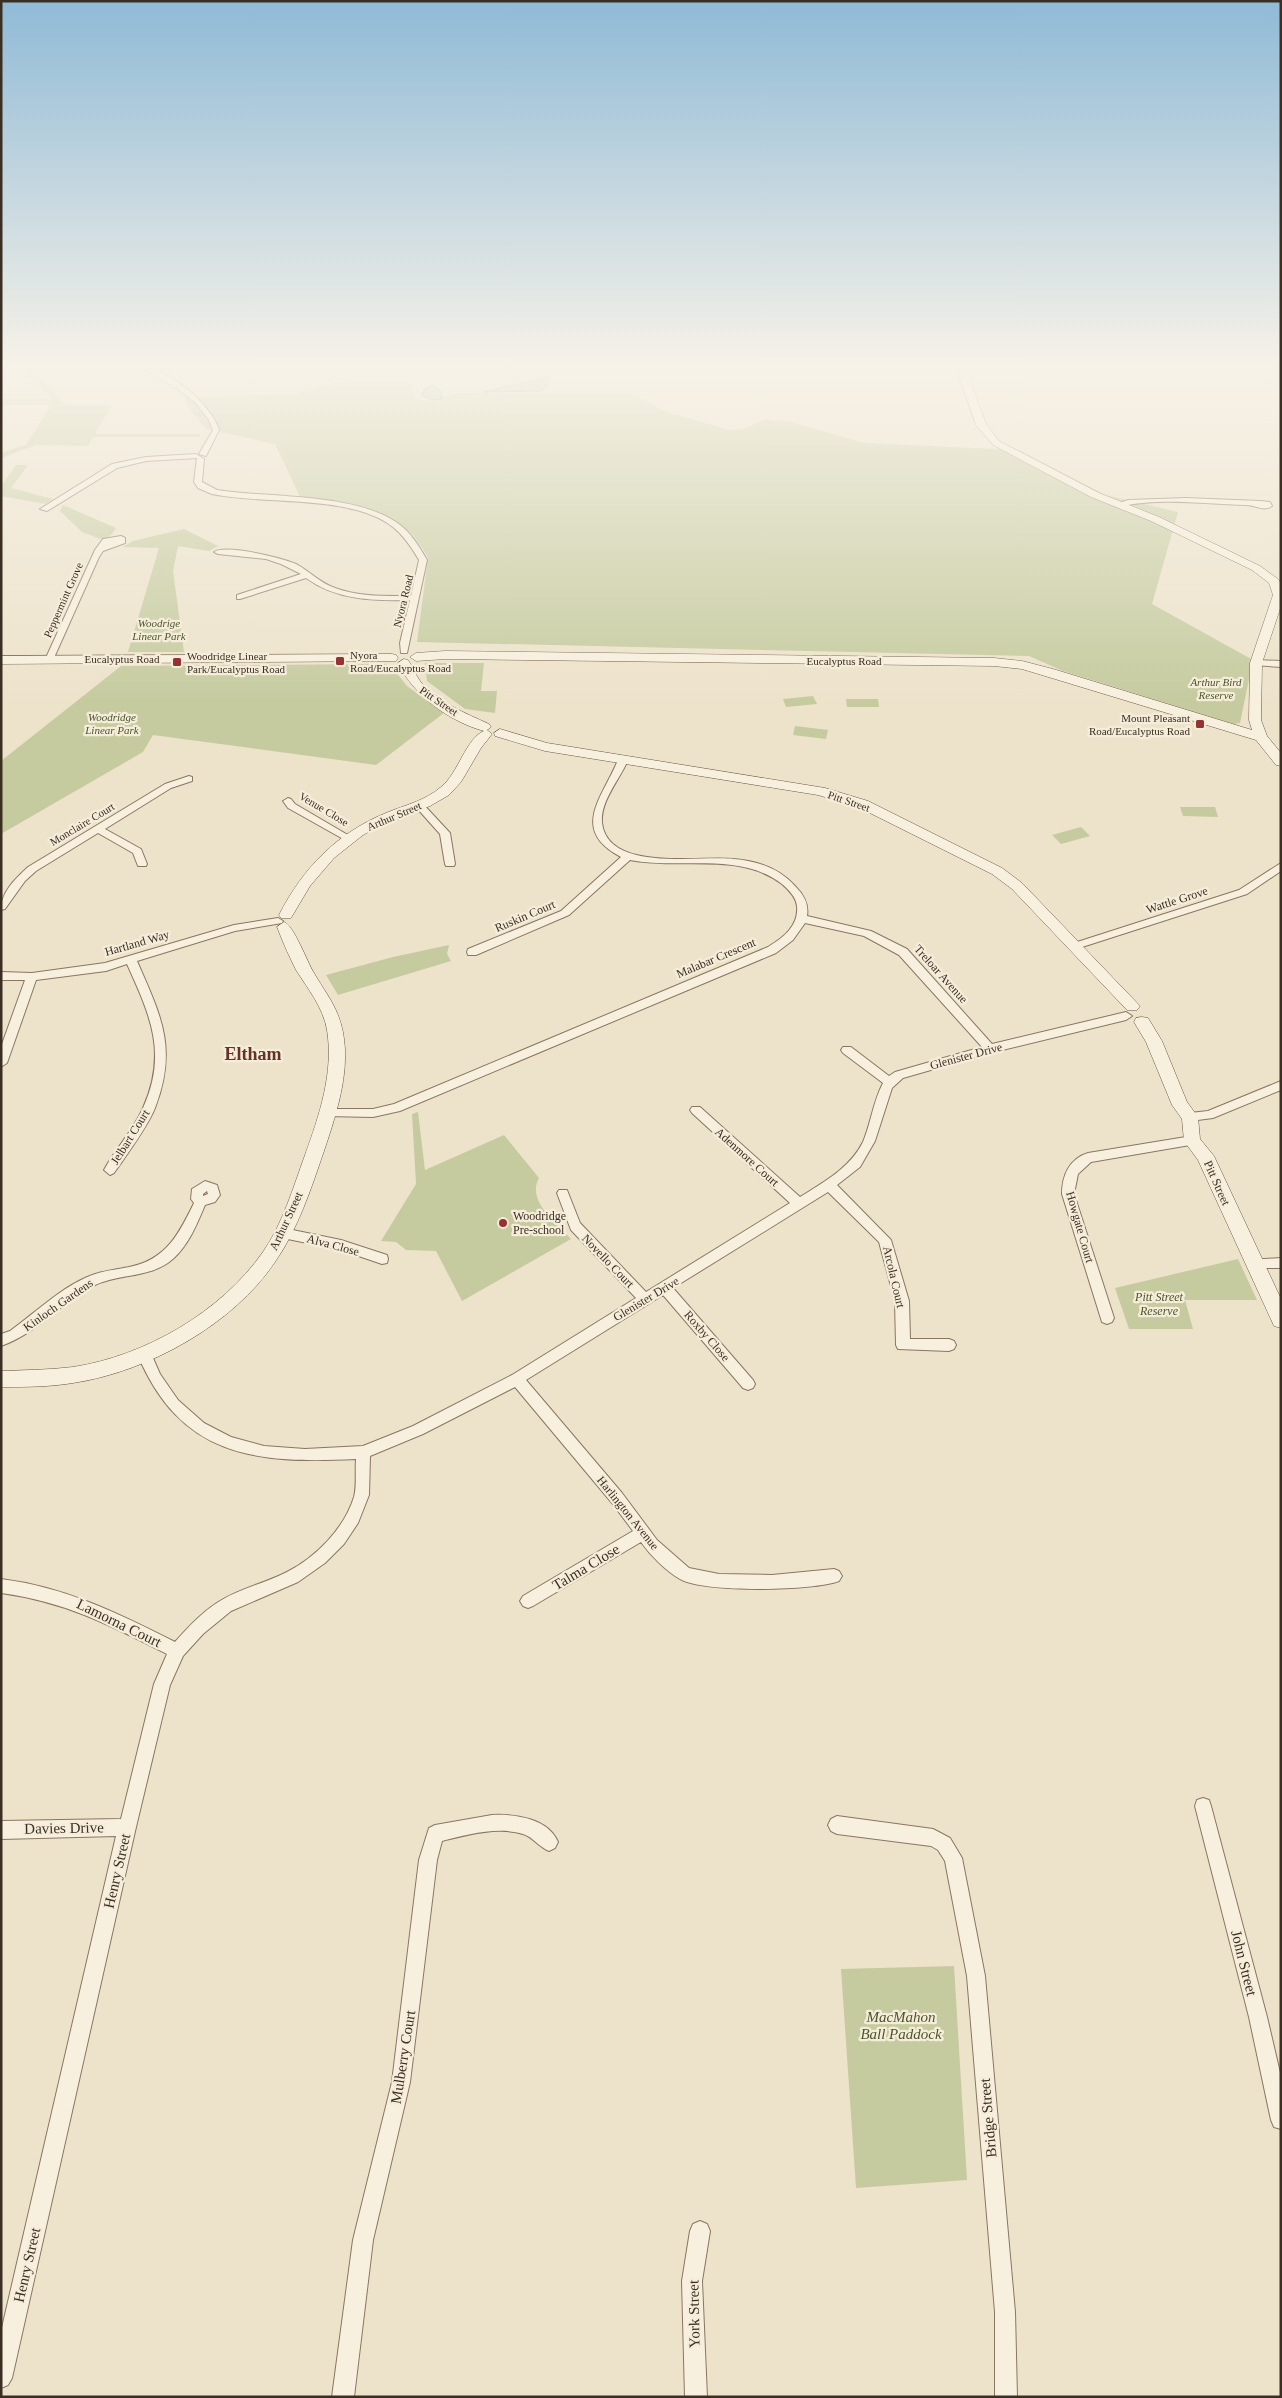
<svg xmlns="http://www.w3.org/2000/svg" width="1282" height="2398" font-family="Georgia,serif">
	<rect width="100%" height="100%" fill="#ede3cb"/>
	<g fill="#c5cb9f">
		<path d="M22,367H29L66,405H112L95,434H199L201,437H93L88,446L36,445L1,458V453L26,445L51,405H1V399H52Z"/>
		<path d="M410,382L414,398C428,403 437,399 450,395C456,393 464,394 471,393H631L667,412L729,430L744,429L764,420L787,421L864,443L1019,450L1106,495L1178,512L1152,604L1253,660L1240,723L1234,724L1063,671L1029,656L417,642L428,558C401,505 353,504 301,499L275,444L206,429L185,403V398L295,394L335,383Z"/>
		<path d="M16,465H28L11,488L53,499L45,504L1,496V486Z"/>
		<path d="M63,505L116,528L111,535L103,540L82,532L60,511Z"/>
		<path d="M184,529L218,546L209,551L178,546L173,571L184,652H128L159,548L123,547L133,541Z"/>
		<path d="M425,663H484L481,691H497L495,713L465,709L427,681Z"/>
		<path d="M385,664L392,667L407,686L444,713L376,765L153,735L143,752L1,834V761L121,666Z"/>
		<path d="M813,696L817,704L786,707L783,699Z"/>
		<path d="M846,699H878L879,707H847Z"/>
		<path d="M795,726L828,730L826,739L793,735Z"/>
		<path d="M1180,807H1215L1218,817L1183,816Z"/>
		<path d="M1081,827L1090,836L1061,844L1052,835Z"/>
		<path d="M449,945L447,954L451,961L338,995L326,975L393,957Z"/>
		<path d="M418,1112L425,1170L504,1135L539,1178C526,1201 557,1223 571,1239L462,1301L436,1251L406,1250L396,1242L381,1241L416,1184L412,1114Z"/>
		<path d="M1238,1259L1257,1300H1185L1193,1329H1129L1115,1288Z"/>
		<path d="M954,1966L967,2180L856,2188L841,1969Z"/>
	</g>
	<g fill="#abc2bb" stroke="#729089">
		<path d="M549,377L547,387L540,391L483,392Z"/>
		<path d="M432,385L442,392V398L434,400L422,396L423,391Z"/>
	</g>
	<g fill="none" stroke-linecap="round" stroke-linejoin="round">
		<g stroke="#897660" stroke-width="2">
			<g id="street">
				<path d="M140,367C167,367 211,404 219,430L206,456L199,454L213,430L209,420L195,402L173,386Z"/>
				<path d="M196,454L204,459L202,482L217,490C269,498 352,493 396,522C410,531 419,546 427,560L407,653H401L400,643L410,600C373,601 336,600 306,578L240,599H237V595L301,574L281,564L266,559L218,554L214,552C226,544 282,558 296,564C309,571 320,583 335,588C359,597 386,596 411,596L419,560C412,548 404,536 393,527C351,494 264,505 212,494L198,488L194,482L197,458L146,461L117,468L47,511L40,509L112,464L146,457Z"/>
				<path d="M1186,498L1260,501L1270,502L1272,506C1263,512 1256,505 1246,505C1205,504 1159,497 1118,507L1114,505L1128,500Z"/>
				<path d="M121,536L125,538V543L103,551L99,557L53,660L46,662L45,660L95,550L103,539Z"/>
				<path d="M1256,660L1281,661V667L1253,665V661Z"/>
				<path d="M623,757L628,760C620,779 600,801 602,823C608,873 701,855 734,859C757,861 779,868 795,886C804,895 809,904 807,916L871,931L907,949L992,1044L1126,1012L1132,1016L1126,1020L990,1053L903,1078L892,1088L875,1141L860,1167L837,1185L891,1240L909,1301L910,1339H949L954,1341L956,1345L954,1349L949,1351L898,1349L896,1345L895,1301L879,1242L828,1192L673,1288L753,1380L755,1384L753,1388L748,1390L743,1388L663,1295L526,1380L622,1493L657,1540L689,1568L719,1574L772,1575L834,1569L839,1571L842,1576L839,1581C814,1591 703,1593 680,1579C666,1571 650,1555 641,1542L533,1606L528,1608L523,1606L520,1601L523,1596L633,1531L612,1503L515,1387L423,1434L370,1456L369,1495L358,1523L344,1544L325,1563L298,1582L231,1611L203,1634L183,1656L170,1685L136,1827L12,2378L8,2385L1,2388V2332L116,1836L1,1839V1821L121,1819L154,1684L167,1654C110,1625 66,1602 1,1593V1579C65,1587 118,1613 175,1642C188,1627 203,1611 220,1601C241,1588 266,1583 287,1572C316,1557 344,1529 354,1497C357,1486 355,1471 356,1459C254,1464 180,1457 137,1353L139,1349L144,1347L149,1349L160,1374L178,1400L204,1423L231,1437L264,1446L305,1449L363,1446L413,1426L512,1375L636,1298L571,1230L557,1193L559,1190H567L580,1223L646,1292L790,1203L692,1113L690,1110L692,1107H700L800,1197C824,1182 850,1168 863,1142C871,1123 873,1102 883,1083L843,1053L841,1050L843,1047H851L889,1076L895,1072L982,1047L899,955L864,936L805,923L793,940L776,953L400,1111L373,1117L325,1116L323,1113L329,1109H373L394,1104L768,947C783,938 799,926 797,906C796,897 789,890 782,884C739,851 680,870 630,860L569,915L476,955H468L467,952L468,949L561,911L621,857C569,830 603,797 618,760Z"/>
				<path d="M189,776L192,777V781L171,788L105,829L141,849L147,864L146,866H138L133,853L98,833L36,871L25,881L5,909L1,910C1,892 15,879 28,867L165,784Z"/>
				<path d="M288,798L291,799L295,804L353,838L351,840H345L288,808L283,801Z"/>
				<path d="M420,803L423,804L450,833L455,864L454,866H446L445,864L440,834L415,806Z"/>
				<path d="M1281,863V871L1247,894L1079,948L1075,950L1070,946L1071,944L1239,890Z"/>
				<path d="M278,918L283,921L282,923L235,931L137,961C161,1016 178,1048 155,1108C148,1126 126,1156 114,1173L110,1175L104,1170C115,1149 134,1130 143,1108C168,1053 150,1015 127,964L106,971L36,980L7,1063L1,1067V1047L25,980H1V972L32,973L105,963L234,925Z"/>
				<path d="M1281,1081V1090L1213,1118L1190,1121L1184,1117L1190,1113L1208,1111Z"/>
				<path d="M1192,1136L1196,1138L1198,1141L1196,1144L1091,1162L1078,1174L1074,1194L1114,1318L1112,1322L1107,1324L1102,1322L1062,1194C1062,1176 1069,1159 1088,1153Z"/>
				<path d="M205,1181L217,1185L220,1195L215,1202L205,1205C197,1224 189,1244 174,1258C151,1279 120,1273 95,1285C60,1302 38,1333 1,1346V1334L10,1331C35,1313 57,1291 85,1278C99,1271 114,1270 129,1267C166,1260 179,1234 194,1203L191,1199L192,1189ZM207,1191L208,1194L203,1196V1194Z"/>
				<path d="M283,1228L341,1240L387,1255L388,1259L387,1263L382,1264L341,1250L278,1237L277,1233L278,1229Z"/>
				<path d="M1281,1258V1268H1249L1248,1264L1249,1260Z"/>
				<path d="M1203,1798L1209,1800L1211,1806L1267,2017L1281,2077V2129L1274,2127L1271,2120L1249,2017L1195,1806L1197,1800Z"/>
				<path d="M492,1815C515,1814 548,1818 558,1842L555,1848L549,1851C539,1847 533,1837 523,1834C498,1826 466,1835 442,1841L437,1860L410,2082L373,2240L354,2397H332L353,2240L392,2082L419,1860L429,1828L435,1825Z"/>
				<path d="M837,1816L933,1829L950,1838L962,1858L985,1976L1015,2312L1017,2397H995V2312L967,1976L945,1861L938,1850L931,1846L837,1834L831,1831L828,1825L831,1819Z"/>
				<path d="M700,2221L707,2224L710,2231L702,2281L707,2397H685L682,2281L690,2231L693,2224Z"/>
			</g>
		</g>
		<g stroke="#6b5743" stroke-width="1">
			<g id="secondary">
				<path d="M956,367H965L986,424L999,441L1099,493L1159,517L1260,566L1278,579L1281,584V606L1262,663L1261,720L1267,736L1281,753V766L1276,765L1256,740L1022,669L994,666L445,659L416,661L410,657L416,653L445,651L994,658L1022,661L1053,669L1252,730L1249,720L1250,663L1273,595L1269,583L1252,570L1151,521L1091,497L993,445L976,425Z"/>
				<path d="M392,654L396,655L398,658L396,661L1,664V656Z"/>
				<path d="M404,659L408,660C413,667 415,674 420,681C437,702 465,713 489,724L491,727L487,730L492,734L481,748L461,782L449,795L430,806L379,826L363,835L334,858L310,886L291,918H281L279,915C303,868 337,833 386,813C405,805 425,801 441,787C458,774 466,738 484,731C450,722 413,695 398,663Z"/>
				<path d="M500,729L547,743L825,788L868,801L1002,868L1022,883L1140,1006L1137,1010H1127L1012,889L992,874L858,807L818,795L545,751L495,736L494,733Z"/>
				<path d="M284,922C294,925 307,962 314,973C322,987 332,1000 338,1015C355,1059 338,1109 324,1151C311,1189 298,1229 275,1262C233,1325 147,1372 73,1383C49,1387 25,1387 1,1387V1371C25,1370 49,1370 73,1367C145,1356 221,1312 263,1252C283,1223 293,1188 305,1155C319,1116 334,1073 327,1030C323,1007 308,989 296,970C290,958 284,945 279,932L277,927Z"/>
				<path d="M1142,1017L1148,1018L1162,1041L1187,1102L1198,1117L1200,1139L1214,1156L1281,1299V1328L1274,1326L1198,1160L1184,1141L1182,1119L1172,1105L1146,1042L1134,1022L1136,1018Z"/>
			</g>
		</g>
		<use href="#street" fill="#f8f0de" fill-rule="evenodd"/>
		<use href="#secondary" fill="#f8f0de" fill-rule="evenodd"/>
	</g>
	<linearGradient id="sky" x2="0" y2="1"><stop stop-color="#8fbad6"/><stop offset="0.52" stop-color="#f7f2e8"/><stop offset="1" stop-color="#f7f2e8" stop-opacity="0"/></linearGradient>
	<rect width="1282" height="703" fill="url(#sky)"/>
	<g fill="#953333" stroke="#f5edda" stroke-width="2">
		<rect x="335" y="656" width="10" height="10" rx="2.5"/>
		<rect x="172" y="657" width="10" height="10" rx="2.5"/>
		<rect x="1195" y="719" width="10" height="10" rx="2.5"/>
		<circle cx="503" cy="1223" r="5"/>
	</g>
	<g text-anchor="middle" stroke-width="4.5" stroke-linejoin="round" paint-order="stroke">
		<g font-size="11" fill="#3b2e22" stroke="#f5edda">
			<text transform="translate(63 600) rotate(-66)" y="4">Peppermint Grove</text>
			<text transform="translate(403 601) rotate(-76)" y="4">Nyora Road</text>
			<text x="122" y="663">Eucalyptus Road</text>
			<text x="844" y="665">Eucalyptus Road</text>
			<text transform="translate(439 701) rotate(34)" y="4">Pitt Street</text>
			<text transform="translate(849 801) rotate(19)" y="4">Pitt Street</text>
			<text transform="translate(324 809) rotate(31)" y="4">Venue Close</text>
			<text transform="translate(394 816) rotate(-23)" y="4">Arthur Street</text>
			<text transform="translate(82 824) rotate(-31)" y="4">Monclaire Court</text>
		</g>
		<g font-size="11" font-style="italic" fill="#4a562a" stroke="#f5edda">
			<text x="159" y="627">Woodrige<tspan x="159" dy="13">Linear Park</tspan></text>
			<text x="1216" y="686">Arthur Bird<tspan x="1216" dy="13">Reserve</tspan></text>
			<text x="112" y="721">Woodridge<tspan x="112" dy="13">Linear Park</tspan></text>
		</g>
		<g font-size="11" fill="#3b2e22" stroke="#f5edda" text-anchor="start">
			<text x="350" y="659">Nyora<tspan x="350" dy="13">Road/Eucalyptus Road</tspan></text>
			<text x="187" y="660">Woodridge Linear<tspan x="187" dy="13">Park/Eucalyptus Road</tspan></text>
			<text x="1190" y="722" text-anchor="end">Mount Pleasant<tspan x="1190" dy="13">Road/Eucalyptus Road</tspan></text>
		</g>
		<g font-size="12" fill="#3b2e22" stroke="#f5edda">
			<text transform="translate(1177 900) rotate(-18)" y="4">Wattle Grove</text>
			<text transform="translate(525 916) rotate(-23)" y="4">Ruskin Court</text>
			<text transform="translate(137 943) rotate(-16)" y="4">Hartland Way</text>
			<text transform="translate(716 958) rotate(-23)" y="4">Malabar Crescent</text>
			<text transform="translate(941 974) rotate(48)" y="4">Treloar Avenue</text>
			<text transform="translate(966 1056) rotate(-15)" y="4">Glenister Drive</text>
			<text transform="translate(130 1137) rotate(-58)" y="4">Jelbart Court</text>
			<text transform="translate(747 1157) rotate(42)" y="4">Adenmore Court</text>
			<text transform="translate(1217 1183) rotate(66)" y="4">Pitt Street</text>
			<text transform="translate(286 1221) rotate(-65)" y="4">Arthur Street</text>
			<text transform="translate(1080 1227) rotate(74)" y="4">Howgate Court</text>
			<text transform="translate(333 1245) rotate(15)" y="4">Alva Close</text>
			<text transform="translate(608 1261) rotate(46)" y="4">Novello Court</text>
			<text transform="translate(894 1277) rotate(77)" y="4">Arcola Court</text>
			<text transform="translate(646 1299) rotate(-31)" y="4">Glenister Drive</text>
			<text transform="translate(58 1305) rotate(-35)" y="4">Kinloch Gardens</text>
			<text transform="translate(707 1336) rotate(49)" y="4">Roxby Close</text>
			<text transform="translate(628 1513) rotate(51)" y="4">Harlington Avenue</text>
		</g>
		<g font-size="12" fill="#3b2e22" stroke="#f5edda" text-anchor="start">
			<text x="513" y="1220">Woodridge<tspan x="513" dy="14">Pre-school</tspan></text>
		</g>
		<g font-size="12" font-style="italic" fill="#4a562a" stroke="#f5edda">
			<text x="1159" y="1301">Pitt Street<tspan x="1159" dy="14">Reserve</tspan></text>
		</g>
		<g font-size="15" fill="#3b2e22" stroke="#f5edda">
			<text transform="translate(586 1567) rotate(-31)" y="5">Talma Close</text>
			<text transform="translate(119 1623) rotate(26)" y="5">Lamorna Court</text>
			<text transform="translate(64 1828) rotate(-1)" y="5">Davies Drive</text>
			<text transform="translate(117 1871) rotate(-77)" y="5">Henry Street</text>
			<text transform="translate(1244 1963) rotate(76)" y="5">John Street</text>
			<text transform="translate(403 2057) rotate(-81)" y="5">Mulberry Court</text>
			<text transform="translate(988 2118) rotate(-95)" y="5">Bridge Street</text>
			<text transform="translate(27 2265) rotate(-77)" y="5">Henry Street</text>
			<text transform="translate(694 2314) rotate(-91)" y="5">York Street</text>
		</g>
		<g font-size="15" font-style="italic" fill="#4a562a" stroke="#f5edda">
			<text x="901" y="2022">MacMahon<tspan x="901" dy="17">Ball Paddock</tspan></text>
		</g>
		<g font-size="18" font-weight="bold" fill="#653224" stroke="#f5edda">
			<text x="253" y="1060">Eltham</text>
		</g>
	</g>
	<rect width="1282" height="2398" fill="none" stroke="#3b2e22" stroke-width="5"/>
</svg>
